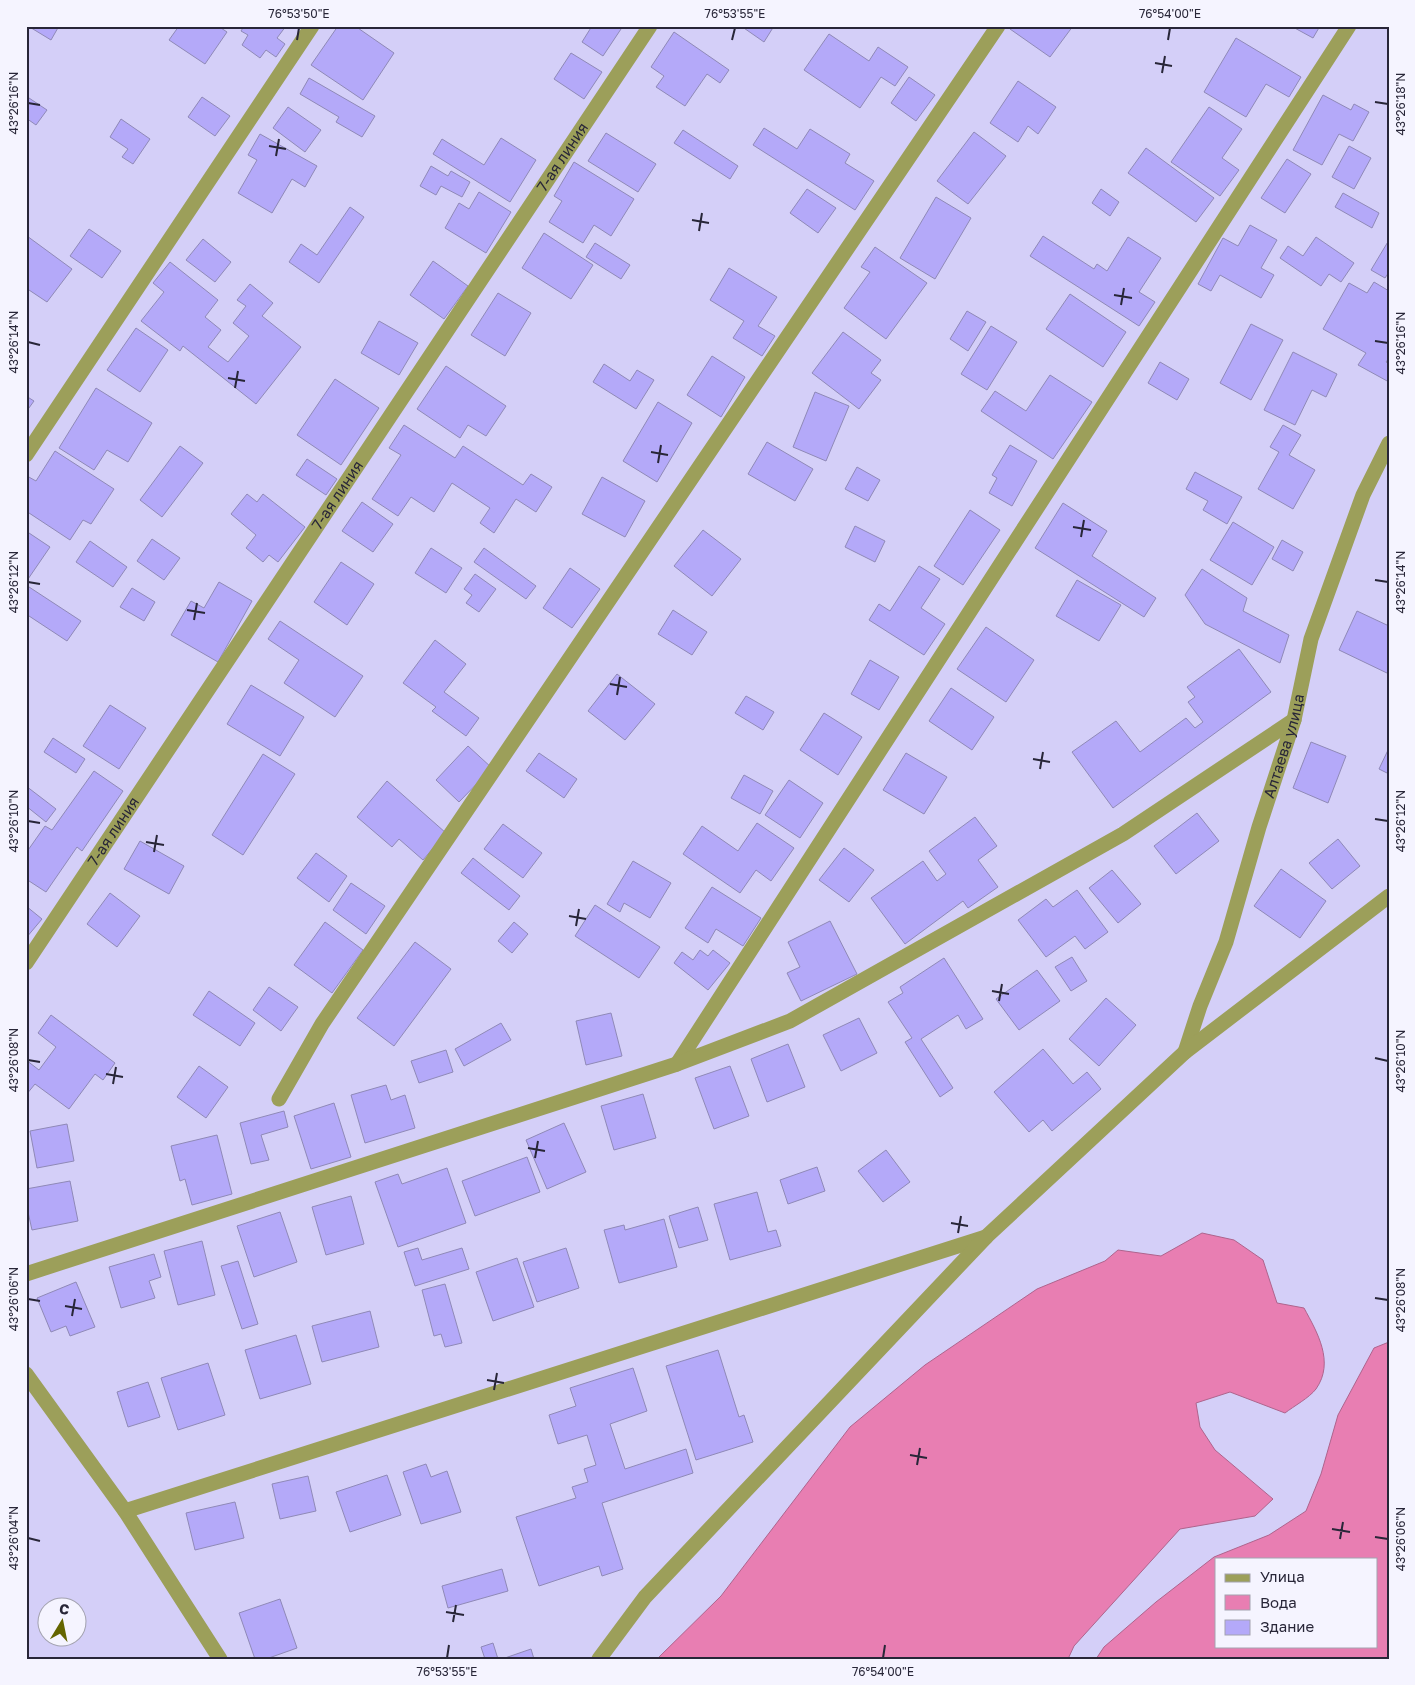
<svg xmlns="http://www.w3.org/2000/svg" width="1415" height="1685" font-family="'Golos Text',sans-serif">
	<rect width="100%" height="100%" fill="#d4cff8"/>
	<g fill="#e87eb2" stroke="#ae648d" fill-rule="evenodd">
		<path d="M1202,1233L1234,1240L1263,1260L1277,1303L1304,1308C1317,1332 1335,1362 1316,1389C1309,1398 1294,1406 1285,1413L1230,1392L1196,1403L1200,1427L1215,1450L1273,1499L1255,1516L1180,1529L1074,1646L1068,1659H657L721,1596L850,1427L925,1365L1037,1289L1105,1261L1118,1250L1161,1256Z"/>
		<path d="M1389,1342V1659H1096L1104,1647L1156,1602L1214,1557L1269,1535L1306,1511L1321,1474L1338,1415L1374,1348ZM1216,1559H1376V1646H1216Z"/>
	</g>
	<g fill="#b4a9f9" stroke="#8f89b7">
		<path d="M28,26H59L51,40Z"/>
		<path d="M179,26H218L227,32L205,64L169,40Z"/>
		<path d="M244,26H286L277,38L285,44L276,57L266,50L260,58L242,45L248,35L241,31Z"/>
		<path d="M338,26H355L394,53L363,100L311,65Z"/>
		<path d="M592,26H623L603,56L582,42Z"/>
		<path d="M741,26H774L764,42Z"/>
		<path d="M1012,26H1073L1050,57L1010,29Z"/>
		<path d="M1291,26H1320L1313,38Z"/>
		<path d="M674,32L729,70L720,83L707,74L685,106L656,87L664,76L651,67Z"/>
		<path d="M829,34L869,61L878,47L908,67L895,86L881,77L860,108L804,70Z"/>
		<path d="M1236,38L1301,77L1289,97L1266,84L1246,117L1204,92Z"/>
		<path d="M571,53L602,72L584,99L554,79Z"/>
		<path d="M909,77L935,95L916,121L891,103Z"/>
		<path d="M309,78L375,116L362,137L336,122L339,117L300,94Z"/>
		<path d="M1018,81L1056,107L1038,134L1028,126L1018,142L990,123Z"/>
		<path d="M1323,95L1351,110L1354,104L1369,112L1353,141L1339,134L1322,165L1293,150Z"/>
		<path d="M26,96L47,110L36,125L26,118Z"/>
		<path d="M202,97L230,116L215,136L188,117Z"/>
		<path d="M288,107L321,130L305,152L273,128Z"/>
		<path d="M1209,107L1242,129L1222,158L1239,170L1220,196L1171,162Z"/>
		<path d="M121,119L150,139L133,164L122,157L128,149L110,137Z"/>
		<path d="M764,128L797,149L810,129L850,154L845,163L874,181L855,210L753,145Z"/>
		<path d="M683,130L738,166L730,179L674,143Z"/>
		<path d="M974,132L1006,156L968,204L937,181Z"/>
		<path d="M606,133L656,164L638,192L588,161Z"/>
		<path d="M260,134L317,166L305,187L292,179L272,213L238,193L257,160L248,155Z"/>
		<path d="M501,138L536,160L510,202L433,154L442,139L484,165Z"/>
		<path d="M1349,146L1371,158L1354,189L1332,177Z"/>
		<path d="M1146,148L1214,198L1196,222L1128,173Z"/>
		<path d="M1287,159L1311,174L1285,213L1261,198Z"/>
		<path d="M574,162L634,199L611,236L594,225L583,243L549,222L562,201L554,196Z"/>
		<path d="M431,166L448,176L451,171L470,182L462,197L441,186L436,195L420,186Z"/>
		<path d="M807,189L836,208L818,233L790,213Z"/>
		<path d="M1101,189L1119,202L1110,216L1092,203Z"/>
		<path d="M479,192L511,212L486,253L445,228L459,203L469,209Z"/>
		<path d="M1343,193L1379,213L1372,228L1335,207Z"/>
		<path d="M936,197L971,218L935,279L900,258Z"/>
		<path d="M350,207L364,217L319,283L289,262L301,244L317,255Z"/>
		<path d="M1250,225L1277,240L1261,268L1274,275L1261,298L1220,275L1211,291L1198,284L1223,238L1238,246Z"/>
		<path d="M89,229L121,251L102,278L70,256Z"/>
		<path d="M544,233L593,265L571,299L522,268Z"/>
		<path d="M27,236L72,269L47,302L26,288Z"/>
		<path d="M1043,236L1094,269L1097,264L1107,271L1128,237L1161,258L1139,292L1155,302L1139,326L1030,256Z"/>
		<path d="M1316,237L1354,263L1341,282L1329,274L1321,286L1280,258L1288,246L1303,256Z"/>
		<path d="M203,239L231,262L215,282L186,260Z"/>
		<path d="M1389,240V272L1385,278L1371,270Z"/>
		<path d="M595,243L630,265L621,279L586,257Z"/>
		<path d="M875,247L927,283L886,339L844,308L870,272L861,267Z"/>
		<path d="M433,261L468,286L444,319L410,295Z"/>
		<path d="M170,262L218,300L205,317L221,330L208,347L228,362L249,336L233,323L246,306L237,300L250,284L273,303L262,316L301,347L256,404L183,346L180,351L141,321L164,292L153,283Z"/>
		<path d="M729,268L777,297L758,326L775,336L762,356L733,338L744,321L710,300Z"/>
		<path d="M1374,282L1389,291V358L1386,362L1389,364V382L1358,365L1366,353L1323,329L1349,283L1367,293Z"/>
		<path d="M498,293L531,313L505,356L471,335Z"/>
		<path d="M1070,294L1126,332L1103,367L1046,329Z"/>
		<path d="M967,311L986,322L968,351L950,339Z"/>
		<path d="M379,321L418,343L399,375L361,353Z"/>
		<path d="M1251,324L1283,340L1251,400L1220,383Z"/>
		<path d="M991,326L1017,342L987,390L961,374Z"/>
		<path d="M136,328L168,350L140,392L107,370Z"/>
		<path d="M843,332L881,360L871,373L881,380L859,409L812,373Z"/>
		<path d="M1293,352L1337,374L1326,397L1312,390L1295,425L1264,410Z"/>
		<path d="M712,356L745,377L721,417L687,395Z"/>
		<path d="M1160,362L1189,379L1177,400L1148,383Z"/>
		<path d="M604,364L630,381L637,370L654,380L636,409L593,382Z"/>
		<path d="M446,366L506,406L486,436L468,425L460,438L417,409Z"/>
		<path d="M1050,375L1092,402L1053,459L981,411L995,391L1026,411Z"/>
		<path d="M335,379L379,408L341,465L297,435Z"/>
		<path d="M96,388L152,423L128,462L107,450L94,470L59,448Z"/>
		<path d="M815,392L849,406L826,461L793,447Z"/>
		<path d="M26,396L34,401L26,412Z"/>
		<path d="M658,402L692,423L657,482L623,461Z"/>
		<path d="M404,425L455,458L463,446L523,485L531,474L552,487L536,512L516,499L494,533L480,523L490,508L452,483L434,512L411,497L398,516L372,499L401,455L389,448Z"/>
		<path d="M1283,425L1301,435L1289,455L1315,470L1293,509L1258,489L1279,452L1270,447Z"/>
		<path d="M767,442L813,469L795,501L748,474Z"/>
		<path d="M1010,445L1037,461L1012,506L989,493L997,478L992,475Z"/>
		<path d="M180,446L203,463L162,517L140,500Z"/>
		<path d="M55,451L114,489L91,524L83,520L70,540L26,511V477L27,476L36,481Z"/>
		<path d="M307,459L337,479L326,495L296,475Z"/>
		<path d="M857,467L880,480L868,501L845,489Z"/>
		<path d="M1195,472L1242,497L1227,524L1203,510L1208,501L1186,489Z"/>
		<path d="M602,477L645,501L625,537L582,514Z"/>
		<path d="M247,494L257,502L263,494L305,527L278,562L269,555L263,562L246,548L256,535L231,514Z"/>
		<path d="M362,502L393,524L373,552L342,531Z"/>
		<path d="M1063,503L1107,531L1092,556L1156,598L1144,617L1035,548Z"/>
		<path d="M970,510L1000,530L963,585L934,566Z"/>
		<path d="M1233,522L1274,547L1252,585L1210,560Z"/>
		<path d="M855,526L885,541L875,562L845,547Z"/>
		<path d="M703,530L741,559L712,596L674,566Z"/>
		<path d="M26,531L50,547L26,582Z"/>
		<path d="M152,539L180,558L164,580L137,561Z"/>
		<path d="M1282,540L1303,552L1293,571L1272,559Z"/>
		<path d="M90,541L127,567L113,587L76,562Z"/>
		<path d="M431,548L462,568L446,593L415,573Z"/>
		<path d="M484,548L536,586L526,599L474,562Z"/>
		<path d="M341,562L374,584L347,625L314,602Z"/>
		<path d="M919,566L940,579L921,608L945,624L924,655L869,620L879,604L890,611Z"/>
		<path d="M570,568L600,589L572,628L543,608Z"/>
		<path d="M1202,569L1247,598L1243,611L1289,635L1280,663L1205,624L1185,595Z"/>
		<path d="M475,574L496,589L479,612L466,603L472,595L464,589Z"/>
		<path d="M1077,580L1121,605L1099,641L1056,616Z"/>
		<path d="M219,582L252,601L218,662L171,635L191,601L204,608Z"/>
		<path d="M26,585L81,621L67,641L26,614Z"/>
		<path d="M132,588L155,602L144,621L120,607Z"/>
		<path d="M673,610L707,632L692,655L658,634Z"/>
		<path d="M1357,611L1389,626V674L1339,650Z"/>
		<path d="M280,621L363,676L335,717L284,683L299,660L268,639Z"/>
		<path d="M986,627L1034,660L1006,702L957,669Z"/>
		<path d="M435,640L466,664L444,692L479,718L466,736L432,711L436,707L403,683Z"/>
		<path d="M1239,649L1271,692L1113,808L1072,752L1116,721L1140,752L1186,718L1195,728L1203,722L1188,702L1195,697L1187,687Z"/>
		<path d="M870,660L899,677L879,710L851,694Z"/>
		<path d="M617,674L655,704L625,740L588,711Z"/>
		<path d="M251,685L304,717L280,756L227,724Z"/>
		<path d="M951,688L994,717L972,750L929,721Z"/>
		<path d="M746,696L774,712L763,730L735,713Z"/>
		<path d="M110,705L146,728L119,769L83,746Z"/>
		<path d="M824,713L862,737L838,775L800,750Z"/>
		<path d="M53,738L85,759L76,773L44,752Z"/>
		<path d="M1311,742L1346,756L1328,803L1293,788Z"/>
		<path d="M468,746L492,768L459,802L436,780Z"/>
		<path d="M1389,748V774L1379,769Z"/>
		<path d="M539,753L577,779L564,798L526,771Z"/>
		<path d="M906,753L947,777L924,814L883,790Z"/>
		<path d="M263,754L295,774L243,855L212,835Z"/>
		<path d="M94,771L123,791L82,851L77,847L46,892L26,879V853L45,826L52,830Z"/>
		<path d="M744,775L773,791L760,814L731,798Z"/>
		<path d="M789,780L823,803L800,838L765,815Z"/>
		<path d="M387,781L446,833L423,860L399,839L392,847L357,817Z"/>
		<path d="M26,786L56,809L46,822L26,806Z"/>
		<path d="M1197,813L1219,841L1176,874L1154,846Z"/>
		<path d="M975,817L997,846L978,860L998,887L968,908L963,901L905,944L871,898L923,861L937,881L946,874L929,851Z"/>
		<path d="M757,823L794,848L771,881L756,870L740,893L683,854L702,826L738,851Z"/>
		<path d="M503,824L542,853L523,878L484,849Z"/>
		<path d="M1338,839L1360,866L1332,889L1309,863Z"/>
		<path d="M140,841L184,866L169,894L124,869Z"/>
		<path d="M844,848L874,870L849,902L819,880Z"/>
		<path d="M316,853L347,876L329,902L297,878Z"/>
		<path d="M473,858L520,896L509,910L461,873Z"/>
		<path d="M633,861L671,883L650,918L624,903L620,912L607,904Z"/>
		<path d="M1281,869L1326,901L1300,938L1254,906Z"/>
		<path d="M1112,870L1141,904L1118,923L1089,888Z"/>
		<path d="M351,883L385,906L366,934L333,910Z"/>
		<path d="M712,887L761,918L743,946L716,929L708,943L685,928Z"/>
		<path d="M1077,890L1108,932L1085,949L1075,936L1046,957L1018,920L1046,899L1053,907Z"/>
		<path d="M110,893L140,916L117,947L87,924Z"/>
		<path d="M595,905L660,947L639,978L575,936Z"/>
		<path d="M26,906L42,919L26,938Z"/>
		<path d="M830,921L857,974L801,1001L787,973L800,967L788,942Z"/>
		<path d="M325,922L363,950L332,993L294,965Z"/>
		<path d="M514,922L528,934L512,953L498,941Z"/>
		<path d="M415,942L451,969L394,1046L357,1018Z"/>
		<path d="M700,950L708,956L713,950L730,963L708,990L674,963L682,952L693,960Z"/>
		<path d="M1072,957L1087,981L1071,991L1055,967Z"/>
		<path d="M944,958L983,1019L966,1029L958,1015L921,1039L953,1088L940,1097L905,1042L912,1038L888,1002L903,993L900,987Z"/>
		<path d="M1037,970L1060,1001L1019,1030L996,999Z"/>
		<path d="M269,987L298,1007L281,1031L253,1010Z"/>
		<path d="M209,991L255,1023L240,1046L193,1015Z"/>
		<path d="M1106,998L1136,1025L1099,1066L1069,1039Z"/>
		<path d="M611,1013L622,1056L586,1065L576,1021Z"/>
		<path d="M51,1015L115,1063L103,1080L95,1074L69,1109L35,1084L26,1095V1060L39,1070L56,1047L38,1033Z"/>
		<path d="M859,1018L877,1053L841,1071L823,1035Z"/>
		<path d="M501,1023L511,1040L464,1066L455,1049Z"/>
		<path d="M788,1044L805,1087L767,1102L751,1059Z"/>
		<path d="M1043,1049L1073,1084L1087,1072L1101,1089L1052,1131L1043,1120L1029,1132L994,1092Z"/>
		<path d="M446,1050L453,1072L419,1083L411,1061Z"/>
		<path d="M199,1066L228,1087L206,1118L177,1097Z"/>
		<path d="M730,1066L749,1116L714,1129L695,1078Z"/>
		<path d="M386,1085L391,1100L405,1095L415,1128L365,1143L351,1095Z"/>
		<path d="M643,1094L656,1138L614,1150L601,1106Z"/>
		<path d="M334,1103L351,1157L311,1169L294,1116Z"/>
		<path d="M284,1111L288,1127L261,1135L269,1160L251,1164L240,1123Z"/>
		<path d="M564,1123L586,1172L547,1189L526,1140Z"/>
		<path d="M67,1124L74,1161L37,1168L30,1131Z"/>
		<path d="M217,1135L232,1194L192,1205L185,1179L180,1181L171,1146Z"/>
		<path d="M886,1150L910,1182L883,1202L858,1171Z"/>
		<path d="M527,1157L540,1192L475,1216L462,1181Z"/>
		<path d="M817,1167L825,1191L788,1204L780,1180Z"/>
		<path d="M447,1168L466,1223L398,1247L375,1182L398,1174L402,1184Z"/>
		<path d="M70,1181L78,1221L32,1230L26,1203V1189Z"/>
		<path d="M757,1192L768,1232L776,1230L781,1246L730,1260L714,1204Z"/>
		<path d="M351,1196L364,1244L326,1255L312,1207Z"/>
		<path d="M698,1207L708,1240L679,1248L669,1216Z"/>
		<path d="M280,1212L297,1262L254,1277L237,1226Z"/>
		<path d="M664,1219L677,1267L619,1283L604,1230L624,1225L625,1230Z"/>
		<path d="M202,1241L215,1295L178,1305L164,1251Z"/>
		<path d="M418,1248L422,1260L462,1248L469,1269L415,1286L404,1252Z"/>
		<path d="M566,1248L579,1288L537,1302L523,1262Z"/>
		<path d="M154,1254L161,1277L149,1281L155,1298L121,1308L109,1267Z"/>
		<path d="M517,1258L534,1307L493,1321L476,1272Z"/>
		<path d="M238,1261L258,1324L242,1329L221,1266Z"/>
		<path d="M76,1282L95,1327L70,1336L66,1326L51,1332L37,1298Z"/>
		<path d="M445,1284L462,1343L445,1347L441,1334L434,1336L422,1290Z"/>
		<path d="M370,1311L379,1347L322,1362L312,1326Z"/>
		<path d="M296,1335L311,1384L260,1399L245,1350Z"/>
		<path d="M718,1350L739,1417L744,1415L753,1442L696,1460L666,1366Z"/>
		<path d="M208,1363L225,1415L178,1430L161,1378Z"/>
		<path d="M633,1368L647,1411L610,1424L625,1469L686,1449L693,1473L602,1503L623,1569L602,1576L599,1566L539,1586L516,1517L576,1498L572,1487L588,1482L584,1469L596,1465L587,1435L558,1444L549,1415L576,1406L570,1388Z"/>
		<path d="M148,1382L160,1417L128,1427L117,1392Z"/>
		<path d="M426,1464L431,1477L447,1471L461,1512L421,1524L403,1472Z"/>
		<path d="M387,1475L401,1515L350,1532L336,1492Z"/>
		<path d="M308,1476L316,1511L280,1519L272,1484Z"/>
		<path d="M235,1502L244,1538L195,1550L186,1513Z"/>
		<path d="M502,1569L508,1591L448,1608L442,1586Z"/>
		<path d="M280,1599L297,1648L266,1659H255L239,1613Z"/>
		<path d="M493,1643L498,1659H485L481,1647Z"/>
		<path d="M531,1649L534,1659H502Z"/>
	</g>
	<g fill="none" stroke-linecap="round" stroke-linejoin="round">
		<g stroke="#9c9f5a" stroke-width="15">
			<path d="M26,455L312,26"/>
			<path id="s1" d="M26,963L650,26"/>
			<path id="s2" d="M1185,1052L1200,1006L1226,942L1259,827L1294,720L1311,639L1363,495L1389,443"/>
			<path d="M677,1064L1349,26"/>
			<path d="M279,1099L322,1024L998,26"/>
			<path d="M26,1274L677,1064L790,1021L1123,834L1294,720"/>
			<path d="M26,1374L125,1511L220,1659"/>
			<path d="M125,1511L986,1237"/>
			<path d="M599,1659L645,1597L987,1236L1185,1052L1389,896"/>
		</g>
	</g>
	<path fill="none" stroke="#282638" stroke-width="2" d="M297,40L299,28M732,40L735,28M1168,40L1170,28M1155,63L1172,66M1162,73L1165,56M1375,102L1388,104M28,103L40,105M269,146L286,149M276,156L279,139M692,220L709,223M699,231L702,213M1114,295L1132,298M1121,305L1124,288M1375,341L1388,343M28,342L40,345M228,378L245,381M235,388L238,371M651,452L668,455M658,463L661,445M1073,527L1091,530M1081,537L1084,520M1375,580L1388,582M28,582L40,584M187,610L205,613M194,620L197,603M610,684L627,687M617,695L620,677M1033,759L1050,762M1040,769L1043,752M1375,819L1388,821M28,821L40,823M146,842L164,845M154,852L157,835M569,916L586,919M576,926L579,909M992,991L1009,994M999,1001L1002,984M1375,1058L1388,1061M28,1060L40,1062M106,1074L123,1077M113,1084L116,1067M528,1148L545,1151M535,1158L538,1141M951,1223L968,1226M958,1233L961,1216M1375,1298L1388,1300M28,1299L40,1301M65,1306L82,1309M72,1316L75,1299M487,1380L504,1383M494,1390L497,1373M910,1455L927,1458M917,1465L920,1448M1332,1529L1350,1532M1375,1537L1388,1539M28,1538L40,1541M1340,1539L1343,1522M446,1612L464,1615M453,1622L456,1605M447,1658L449,1645M883,1658L885,1645"/>
	<g text-anchor="middle" stroke-width="4" stroke-linejoin="round" paint-order="stroke">
		<g font-size="15" fill="#282638" stroke="#f5f4ff">
			<text dy="5" stroke="none"><textPath href="#s1" startOffset="968">7-ая линия</textPath></text>
			<text dy="5" stroke="none"><textPath href="#s1" startOffset="562">7-ая линия</textPath></text>
			<text dy="5" stroke="none"><textPath href="#s2" startOffset="322">Алтаева улица</textPath></text>
			<text dy="5" stroke="none"><textPath href="#s1" startOffset="158">7-ая линия</textPath></text>
		</g>
	</g>
	<rect width="1415" height="1685" fill="none" stroke="#f5f4ff" stroke-width="55"/>
	<rect x="1215" y="1558" width="162" height="90" fill="#f5f4ff" stroke="#a3a2af"/>
	<rect x="1225" y="1574" width="25" height="8" fill="#9c9f5a" stroke="#a3a2af"/>
	<text x="1260" y="1582" font-size="15" fill="#282638">Улица</text>
	<rect x="1225" y="1595" width="25" height="15" fill="#e87eb2" stroke="#a3a2af"/>
	<text x="1260" y="1608" font-size="15" fill="#282638">Вода</text>
	<rect x="1225" y="1620" width="25" height="15" fill="#b4a9f9" stroke="#a3a2af"/>
	<text x="1260" y="1632" font-size="15" fill="#282638">Здание</text>
	<g transform="translate(62 1622) rotate(10)"><circle r="24" fill="#f5f4ff" stroke="#a3a2af"/>
	<path d="M0-4L9 19L0 12L-9 19Z" fill="#646500"/>
	<text y="-8" font-size="14" font-weight="bold" text-anchor="middle" fill="#282638">С</text>
	</g>
	<rect x="28" y="28" width="1360" height="1630" fill="none" stroke="#282638" stroke-width="2"/>
	<g font-size="12" text-anchor="middle" fill="#282638">
		<text x="299" y="18">76°53'50"E</text>
		<text x="735" y="18">76°53'55"E</text>
		<text x="1170" y="18">76°54'00"E</text>
		<text transform="translate(14 103) rotate(-90)" y="4">43°26'16"N</text>
		<text transform="translate(1401 104) rotate(-90)" y="4">43°26'18"N</text>
		<text transform="translate(14 342) rotate(-90)" y="4">43°26'14"N</text>
		<text transform="translate(1401 343) rotate(-90)" y="4">43°26'16"N</text>
		<text transform="translate(14 582) rotate(-90)" y="4">43°26'12"N</text>
		<text transform="translate(1401 582) rotate(-90)" y="4">43°26'14"N</text>
		<text transform="translate(14 821) rotate(-90)" y="4">43°26'10"N</text>
		<text transform="translate(1401 821) rotate(-90)" y="4">43°26'12"N</text>
		<text transform="translate(14 1060) rotate(-90)" y="4">43°26'08"N</text>
		<text transform="translate(1401 1061) rotate(-90)" y="4">43°26'10"N</text>
		<text transform="translate(14 1299) rotate(-90)" y="4">43°26'06"N</text>
		<text transform="translate(1401 1300) rotate(-90)" y="4">43°26'08"N</text>
		<text transform="translate(14 1538) rotate(-90)" y="4">43°26'04"N</text>
		<text transform="translate(1401 1539) rotate(-90)" y="4">43°26'06"N</text>
		<text x="447" y="1676">76°53'55"E</text>
		<text x="883" y="1676">76°54'00"E</text>
	</g>
</svg>
